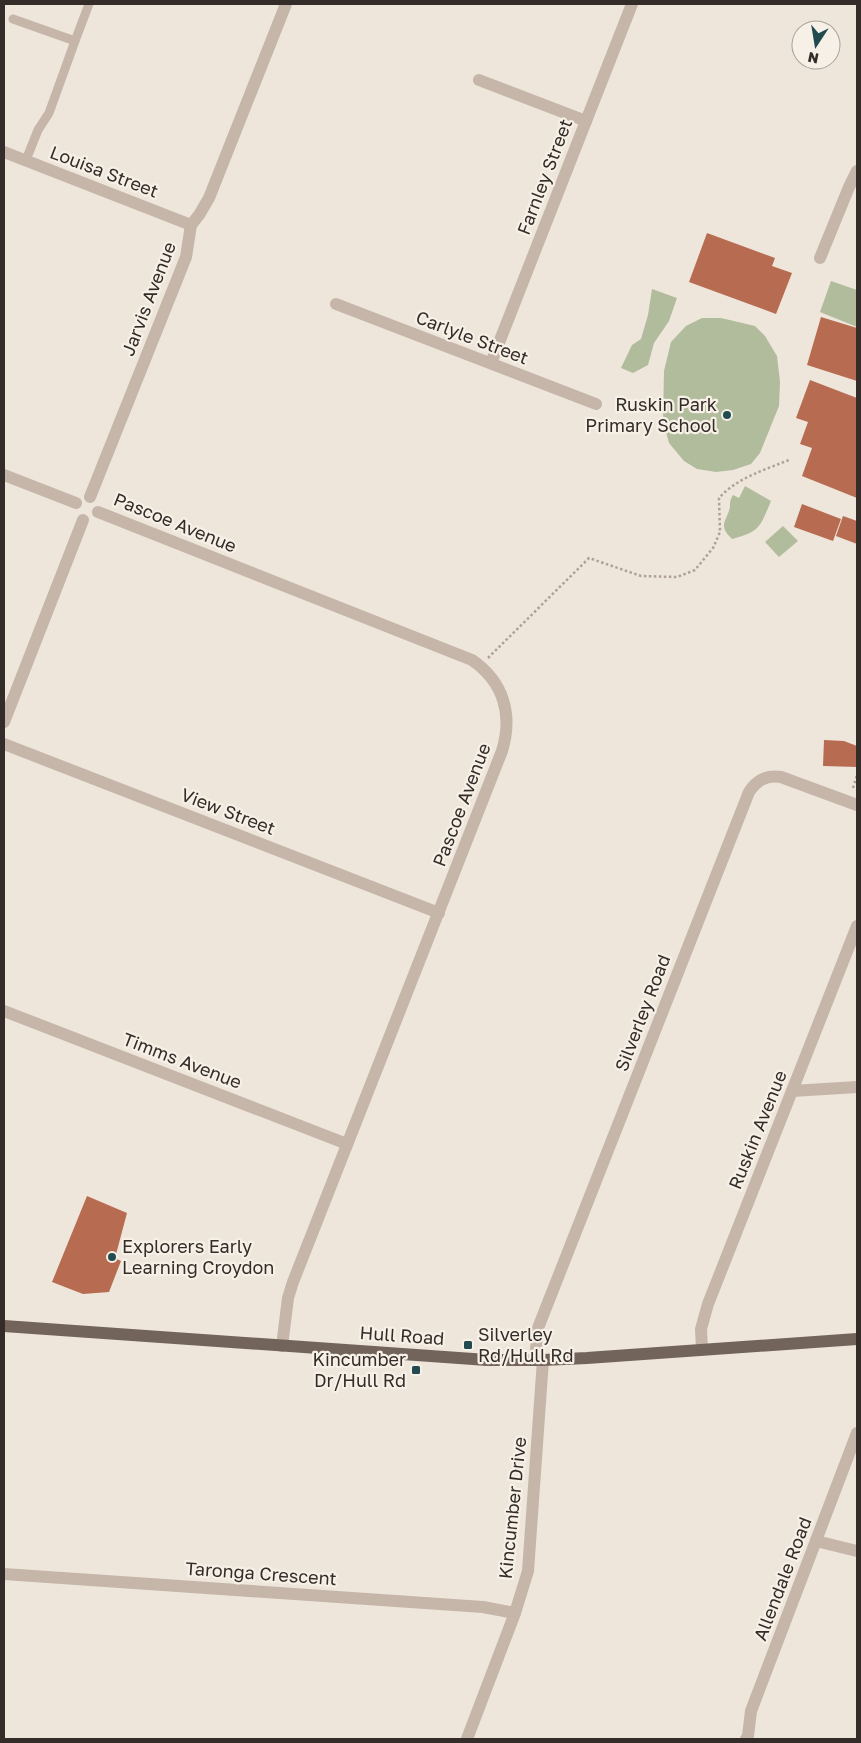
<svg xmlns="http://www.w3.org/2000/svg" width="861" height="1743" font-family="'Golos Text',sans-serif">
	<rect width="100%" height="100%" fill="#eee6db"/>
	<g fill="#b1bc9d">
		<path d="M831,281L857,290V327L820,312Z"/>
		<path d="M652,289L677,298L669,321L654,343L648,365L633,373L621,368L632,345L641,339L648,315Z"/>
		<path d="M702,318H721L755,326L765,336L777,356L780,382L779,406L760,453L751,464L733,470L716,472L697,469L684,461L669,443L663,421L664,371L671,342L686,326Z"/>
		<path d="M745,486L771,501C760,527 760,532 732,539C717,525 727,521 730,507C730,502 730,500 733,495L739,498Z"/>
		<path d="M783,526L798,541L779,557L765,542Z"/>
	</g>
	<g fill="#b76c51">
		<path d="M707,233L775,258L772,266L792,273L776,314L689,282Z"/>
		<path d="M821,317L857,328V381L807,365Z"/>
		<path d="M810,380L857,398V498L802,476L812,448L800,444L808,422L796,418Z"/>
		<path d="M802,504L841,519L833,541L794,527Z"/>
		<path d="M843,516L857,521V544L836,536Z"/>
		<path d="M824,740L844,741L857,746V767L823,766Z"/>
		<path d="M87,1196L127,1213L115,1258L121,1261L109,1292L83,1294L52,1282Z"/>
	</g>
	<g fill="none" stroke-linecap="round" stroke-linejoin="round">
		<g stroke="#b0a193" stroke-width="2.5" stroke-dasharray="2.5 2.5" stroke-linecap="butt">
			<path d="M488,658L589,558L641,576L677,577L695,570L713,548L720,532L719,498C737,478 764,470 789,460"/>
			<path d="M853,788L857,775"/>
		</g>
		<g stroke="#c5b6a9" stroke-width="9">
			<path d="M13,19L75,41L49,113L38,130L26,160"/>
			<path d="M75,41L89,4"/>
		</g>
		<g stroke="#c5b6a9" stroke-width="12">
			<path d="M479,80L586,121"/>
			<path d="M4,152L191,225"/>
			<path d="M820,258L849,187L857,171"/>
			<path d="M336,304L596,404"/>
			<path d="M491,363L632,4"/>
			<path d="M4,475L76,503"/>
			<path d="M90,497L186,257L191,225L199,215L209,198L286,4"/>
			<path d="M98,512L472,660C504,682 513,715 502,751L293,1282L288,1298L282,1346"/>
			<path d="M4,722L83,520"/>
			<path d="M4,744L439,913"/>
			<path d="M4,1011L347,1144"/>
			<path d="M792,1091L857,1087"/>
			<path d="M702,1350L701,1329L708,1304L857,926"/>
			<path d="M535,1360L538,1328L749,792C757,780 766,775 781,777L857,805"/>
			<path d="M816,1541L857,1551"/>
			<path d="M4,1574L483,1607L515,1613"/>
			<path d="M467,1739L515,1613L528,1571L543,1360"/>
			<path d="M746,1739L748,1736L751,1711L857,1433"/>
		</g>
		<path stroke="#73645b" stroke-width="12" d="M4,1326L487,1360H543L587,1358L857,1339"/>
	</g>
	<g fill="#224b4f" stroke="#f7f0e7" stroke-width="2">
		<circle cx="727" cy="415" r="5"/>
		<circle cx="112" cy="1257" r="5"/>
		<rect x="463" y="1340" width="10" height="10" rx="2.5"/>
		<rect x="411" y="1365" width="10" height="10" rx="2.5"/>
	</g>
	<g text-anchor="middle" stroke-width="4.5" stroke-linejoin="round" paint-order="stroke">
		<g font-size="18" fill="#332c28" stroke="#f7f0e7">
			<text transform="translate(104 172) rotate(21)" y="6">Louisa Street</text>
			<text transform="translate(545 177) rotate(-69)" y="6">Farnley Street</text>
			<text transform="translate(149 299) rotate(-69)" y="6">Jarvis Avenue</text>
			<text transform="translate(472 338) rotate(21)" y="6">Carlyle Street</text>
			<text transform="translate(175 523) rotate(22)" y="6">Pascoe Avenue</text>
			<text transform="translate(462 805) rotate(-69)" y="6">Pascoe Avenue</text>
			<text transform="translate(228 812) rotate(21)" y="6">View Street</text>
			<text transform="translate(643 1013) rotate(-69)" y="6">Silverley Road</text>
			<text transform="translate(182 1061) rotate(21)" y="6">Timms Avenue</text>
			<text transform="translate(758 1130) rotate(-68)" y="6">Ruskin Avenue</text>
			<text transform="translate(402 1336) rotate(4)" y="6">Hull Road</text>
			<text transform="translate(513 1508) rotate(-84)" y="6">Kincumber Drive</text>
			<text transform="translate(261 1574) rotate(4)" y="6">Taronga Crescent</text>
			<text transform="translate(783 1579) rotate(-69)" y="6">Allendale Road</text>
		</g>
		<g font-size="18" fill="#332c28" stroke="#f7f0e7" text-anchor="end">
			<text x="717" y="411">Ruskin Park<tspan x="717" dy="21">Primary School</tspan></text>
			<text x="122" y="1253" text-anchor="start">Explorers Early<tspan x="122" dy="21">Learning Croydon</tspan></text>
			<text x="478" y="1341" text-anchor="start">Silverley<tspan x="478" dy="21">Rd/Hull Rd</tspan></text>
			<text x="406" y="1366">Kincumber<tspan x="406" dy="21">Dr/Hull Rd</tspan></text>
		</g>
	</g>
	<rect width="861" height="1743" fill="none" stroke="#332c28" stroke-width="10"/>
	<g transform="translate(816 45) rotate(192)"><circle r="24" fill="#f7f0e7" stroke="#a9a29b"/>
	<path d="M0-4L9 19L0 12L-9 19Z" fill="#224b4f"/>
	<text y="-8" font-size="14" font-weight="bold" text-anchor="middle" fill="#332c28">N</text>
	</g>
</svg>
